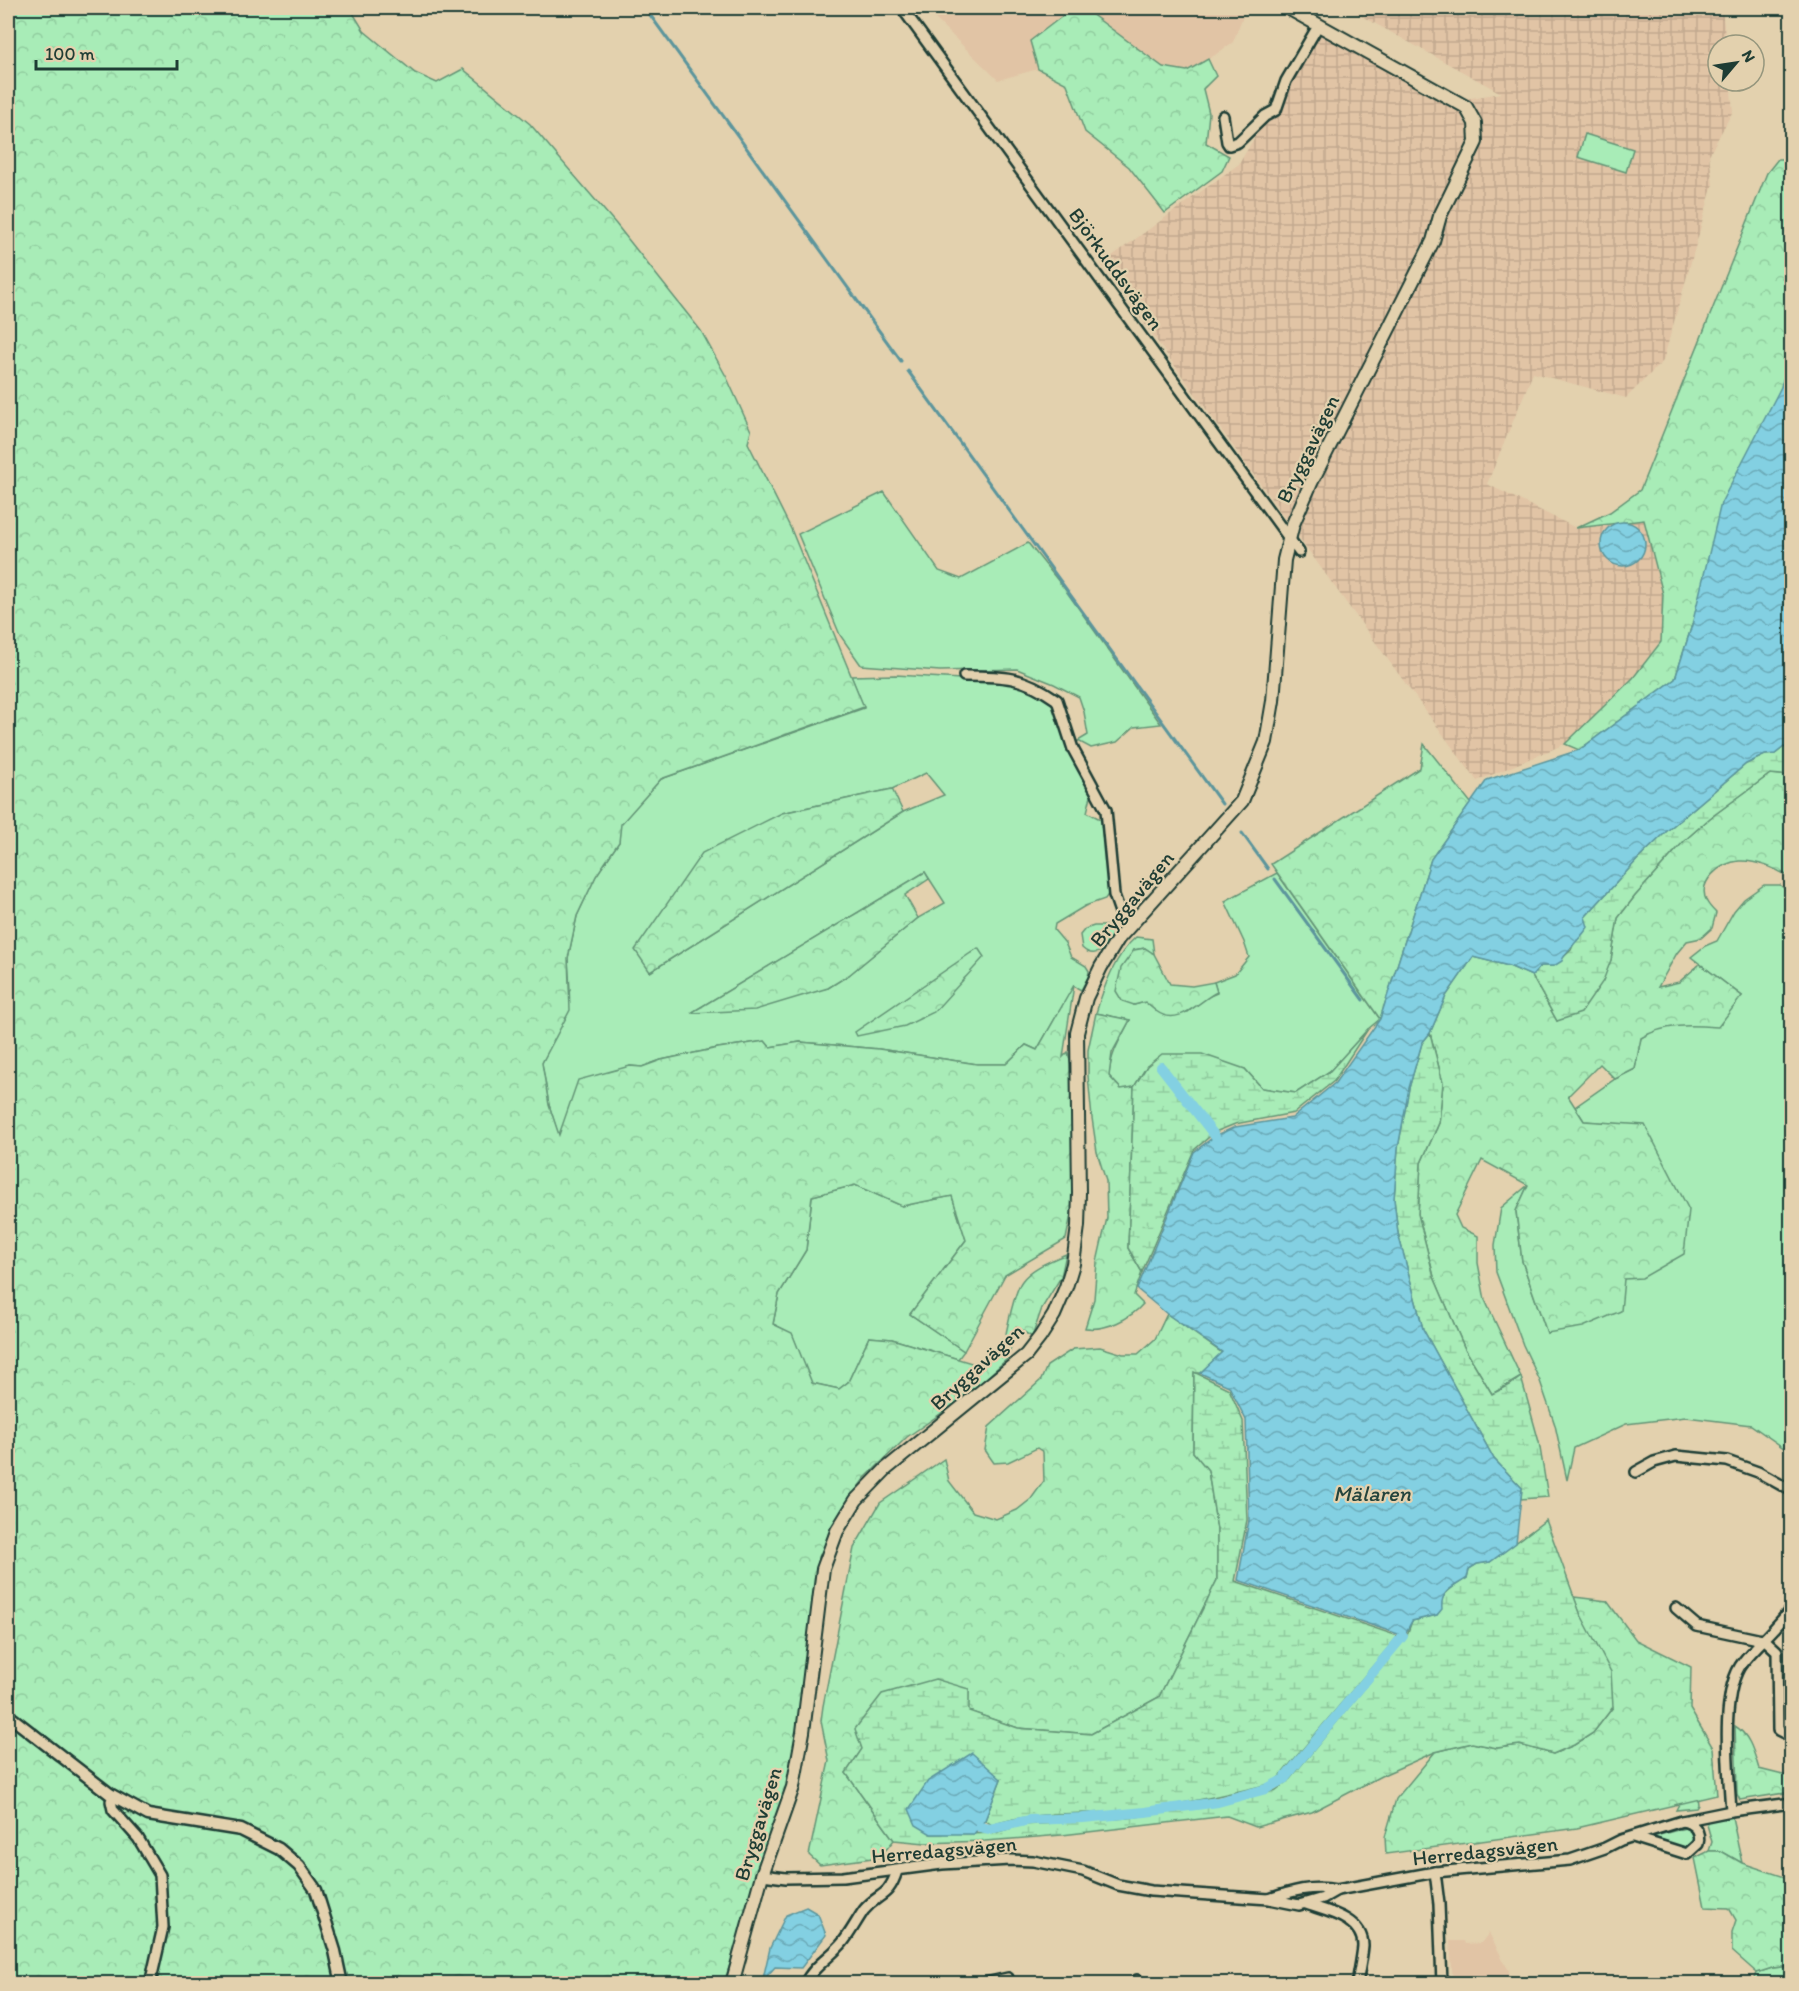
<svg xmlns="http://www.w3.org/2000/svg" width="1799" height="1991" font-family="Itim,sans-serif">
	<defs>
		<pattern id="industrial-grid" width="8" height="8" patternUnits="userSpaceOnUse" patternTransform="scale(1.5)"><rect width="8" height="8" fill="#e1c4a5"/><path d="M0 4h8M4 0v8" fill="none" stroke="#c1a98f"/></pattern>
		<pattern id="forest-crowns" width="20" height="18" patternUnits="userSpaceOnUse" patternTransform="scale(1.5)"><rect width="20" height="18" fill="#a8ecb7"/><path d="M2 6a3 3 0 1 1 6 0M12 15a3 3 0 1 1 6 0" fill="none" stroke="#90cb9e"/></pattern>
		<pattern id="wetland-marsh" width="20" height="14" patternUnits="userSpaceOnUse" patternTransform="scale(1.5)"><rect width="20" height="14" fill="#a8ecb7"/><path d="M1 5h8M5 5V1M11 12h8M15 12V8" fill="none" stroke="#90cb9e"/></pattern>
		<pattern id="park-tufts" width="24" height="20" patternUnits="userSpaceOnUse" patternTransform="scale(1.5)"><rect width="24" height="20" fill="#a8ecb7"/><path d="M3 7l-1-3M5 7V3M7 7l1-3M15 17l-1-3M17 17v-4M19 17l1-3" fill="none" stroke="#90cb9e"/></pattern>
		<pattern id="water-waves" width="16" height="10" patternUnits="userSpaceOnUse" patternTransform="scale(1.5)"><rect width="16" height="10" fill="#83d0e2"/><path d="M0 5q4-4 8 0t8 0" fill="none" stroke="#6baab8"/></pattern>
	</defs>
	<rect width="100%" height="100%" fill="#e3d1ae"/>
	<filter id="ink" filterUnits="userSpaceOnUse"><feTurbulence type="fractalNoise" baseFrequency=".0167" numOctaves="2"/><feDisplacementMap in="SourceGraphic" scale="12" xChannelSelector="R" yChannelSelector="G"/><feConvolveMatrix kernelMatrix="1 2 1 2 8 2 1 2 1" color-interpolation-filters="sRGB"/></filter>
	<g filter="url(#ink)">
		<g fill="#e1c4a5">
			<path d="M924,8H1073L1030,41L1038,69L998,80Z"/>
			<path d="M1083,8H1246L1233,42L1215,55L1187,71L1163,67Z"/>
			<path d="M1489,1933L1509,1971V1983H1453L1450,1941H1464L1465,1944L1481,1943Z"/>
		</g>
		<path fill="url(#industrial-grid)" d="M1347,8H1722L1726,45H1718V81H1730L1733,111L1709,155L1713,184L1663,361L1626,398L1533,373L1487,484L1576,528L1644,520L1663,594L1661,642L1633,678L1565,744L1477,781L1345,601L1101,264L1239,164L1316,32L1447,102L1501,93Z"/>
		<g fill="#a8ecb7" stroke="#649476" stroke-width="1.5" fill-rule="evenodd">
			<path d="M1585,134L1633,149L1626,172L1578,157Z"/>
			<path d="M884,492L939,571L961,579L1028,543L1064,588L1161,724L1134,727L1117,742L1091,748L1078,741L1088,735L1084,712L1079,697L1054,684L1017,669L940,671L861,665L840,635L798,534Z"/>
			<path d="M896,675L1026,683L1056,701L1092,792L1087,812L1102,820L1109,893L1105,899L1085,906L1055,924L1054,930L1065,943L1071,957L1086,966L1089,971L1088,977L1081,990L1074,986L1037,1050L1026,1045L1006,1064H977L879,1049L800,1042L770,1047L765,1041L718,1048L661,1060L642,1067L630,1066L559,1137L549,1105L542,1063L570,990L568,958L577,916L596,876L619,842L620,824L661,779L864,708L851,676ZM926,773L944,795L903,812L650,972L782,813L892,789ZM925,872L945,903L918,918L849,975L828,988L693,1012Z"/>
			<path d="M1277,873L1380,1019L1368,1029L1330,1071L1296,1093L1262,1088L1245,1069L1147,1066L1134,1087L1122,1090L1109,1076C1110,1055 1120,1039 1130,1020L1096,1013C1104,987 1115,955 1136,937L1152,939L1154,954L1145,948L1134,950V1005L1145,1002L1156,1011L1188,1012L1207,997L1217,993L1214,982L1235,974L1249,957L1244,942L1225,901Z"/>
			<path d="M1764,885H1780L1792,895L1791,1453L1751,1425L1686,1417L1626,1424L1574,1448L1567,1480L1555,1425L1540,1381L1523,1345L1496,1272L1495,1245L1501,1208L1528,1185L1516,1211L1522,1261L1547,1333L1624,1279L1645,1126L1584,1121L1575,1107L1615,1079L1635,1069L1641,1037L1653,1030L1673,1025H1694L1742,996L1691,957L1705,946L1717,941L1734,911L1744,899Z"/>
			<path d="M1094,926H1112L1117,931C1109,943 1098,963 1082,948L1080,935L1085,929Z"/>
			<path d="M855,1185L902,1206L952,1196L966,1240L910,1314L964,1351L958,1359L892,1339L869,1337L848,1382L839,1389L811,1383L792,1334L773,1324L779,1294L806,1250L812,1196Z"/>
			<path d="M1695,1772L1698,1805L1696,1808L1676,1810Z"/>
			<path d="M1732,1817L1742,1863L1721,1851H1709L1712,1842L1706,1821Z"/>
			<path d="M1685,1828L1690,1831L1693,1839L1688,1848H1683L1655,1840L1652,1837Z"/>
			<path d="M1791,1966V1983L1753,1984L1757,1973L1772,1968Z"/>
		</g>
		<g fill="url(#forest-crowns)" stroke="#649476" stroke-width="1.5">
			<path d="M8,8H350L364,31L415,73L437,83L463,69L530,124L616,224L701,331L727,378L751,431L748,443L791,529L864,707L661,779L621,824L619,842L596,876L577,916L568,958L570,1010L542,1063L549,1105L559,1135L578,1080L630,1066L642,1067L661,1060L718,1048L765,1041L770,1047L800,1042L879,1049L977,1064H1006L1026,1045L1037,1050L1074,985L1063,1057L1068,1052L1071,1065L1077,1185L1066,1239L1005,1275L964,1351L910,1314L966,1240L952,1196L902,1206L855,1185L812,1196L806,1250L779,1294L773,1324L792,1333L812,1383L839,1389L848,1382L869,1337L892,1339L978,1365L1003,1349C1006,1334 1013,1293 1022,1281C1032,1267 1051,1261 1066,1254L1061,1277L1042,1308L1032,1337L1016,1327L1010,1351L1007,1359L969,1394L907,1437L864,1479L841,1511L819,1557L797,1729L788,1784L724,1983L8,1984Z"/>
			<path d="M1073,8H1083L1163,67L1187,71L1208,59L1216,76L1203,89L1209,113L1206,143L1229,156L1222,171L1165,213L1129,167L1085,132L1067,84L1038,69L1030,41Z"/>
			<path d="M1778,159H1791V354L1781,387L1692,625L1675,679L1579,750L1565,744L1633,678L1661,642L1663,594L1644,520L1576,528L1610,512L1640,490L1767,173Z"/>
			<path d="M1424,744L1471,803L1431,859L1380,1019L1271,864L1420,768Z"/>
			<path d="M1770,774L1791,776V878C1777,869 1756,860 1739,861C1721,862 1696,882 1707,902C1709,906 1713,910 1716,913L1712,928L1701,938L1687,941L1677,953L1658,987L1679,982L1700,964L1742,996L1718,1027C1691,1025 1665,1023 1641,1038L1635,1069L1615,1079L1600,1064L1568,1096L1584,1121L1645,1125L1689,1210L1684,1254L1642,1278L1624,1279L1621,1311L1583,1327L1547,1333L1522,1261L1516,1211L1528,1185L1482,1160L1455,1215L1461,1228L1478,1236V1263L1485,1300L1521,1377L1492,1394L1464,1347L1434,1277L1418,1214L1421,1163L1439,1123L1443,1083L1430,1033L1446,996L1473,957L1509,966L1532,976L1557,1021L1611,960L1618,918L1635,896L1684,841L1710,818Z"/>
			<path d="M892,789L903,812L650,972L635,950L702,853L782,813Z"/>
			<path d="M925,872L929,879L905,895L918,918L849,975L828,988L755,1010L691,1013Z"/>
			<path d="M978,948L984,957L934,1012L905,1026L857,1036L855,1032Z"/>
			<path d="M1145,948L1154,954L1170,984L1192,986L1214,982L1217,992C1198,1001 1179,1028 1156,1011C1152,1008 1149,1005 1145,1002L1134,1005L1122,1001L1116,991L1121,968L1134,950Z"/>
			<path d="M1096,1013L1130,1020L1112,1053L1109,1076L1121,1089L1134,1087L1128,1248L1142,1272L1134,1295L1143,1304C1130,1319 1106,1331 1085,1328L1094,1299L1097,1262L1107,1218L1106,1181L1097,1152L1092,1118L1088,1076V1050Z"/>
			<path d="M1167,1314L1222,1353L1200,1373H1194L1193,1452L1208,1470L1217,1530V1580L1159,1697L1091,1734L1018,1728L968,1711L969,1689L862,1749L846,1773L894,1840L880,1857L820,1865L809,1855L829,1761L821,1721L823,1706L854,1548L880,1503L944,1459L949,1481L973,1512L996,1519L1017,1510L1031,1499L1044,1481L1043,1452L1037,1448L1008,1462L994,1463L985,1450L989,1427L1041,1380L1047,1366L1073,1349L1100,1347L1123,1354H1138L1155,1339Z"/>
			<path d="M1574,1597L1607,1601L1636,1640L1691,1667L1690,1709L1713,1748L1717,1795L1577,1828L1386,1854L1385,1837L1396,1799L1435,1752L1472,1743L1497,1748L1520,1745L1553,1754L1574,1745L1593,1733L1613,1707Z"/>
			<path d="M1735,1726C1750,1735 1754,1753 1759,1769L1787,1776L1791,1779V1792L1740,1800L1737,1794Z"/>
			<path d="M1709,1851H1721L1742,1863L1791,1879V1966L1772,1968L1757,1973L1732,1951V1932L1736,1920L1729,1908L1705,1907L1695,1858Z"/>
		</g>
		<g fill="url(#wetland-marsh)" stroke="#649476" stroke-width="1.5">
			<path d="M1784,747L1791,751V776L1770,774L1710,818L1684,841L1635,896L1618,918L1611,960L1603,981L1581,1013L1557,1021L1532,976L1541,966H1554L1571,950L1585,917L1638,859L1668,830L1746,764L1765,755L1775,754Z"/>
			<path d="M1368,1029L1334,1081L1294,1113L1235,1124L1215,1132L1194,1150L1142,1272L1128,1248L1134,1087L1147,1066L1162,1054H1202L1245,1069L1262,1088L1296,1093L1330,1071Z"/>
			<path d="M1430,1033L1443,1083L1439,1123L1421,1163L1418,1214L1434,1277L1464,1347L1492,1394L1510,1385L1521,1377L1539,1442L1548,1497L1521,1499L1522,1488L1494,1459L1423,1329L1398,1233L1394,1199L1398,1148L1409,1088L1422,1043Z"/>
			<path d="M1194,1372L1229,1389L1243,1421L1247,1520L1235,1581L1398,1636L1280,1776L1273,1783C1225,1795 1177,1806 1129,1811C1083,1815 1035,1810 992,1825L985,1820L1001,1779L931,1834L998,1832L1023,1825L1128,1818L1214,1806L1276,1790L1290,1779L1406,1638L1412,1621L1437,1615C1442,1592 1448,1590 1467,1578L1469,1569L1477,1564L1490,1562L1546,1520L1580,1613L1611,1672L1613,1707L1593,1733L1574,1745L1553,1754L1520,1745L1497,1748L1472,1743L1435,1752L1381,1776L1312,1812L1256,1827L1227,1816L1062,1835L985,1841L925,1843L894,1840L846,1773L862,1749L855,1729L882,1694L935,1679L969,1689V1711L1018,1728L1091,1734L1159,1697L1217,1580V1530L1208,1470L1193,1452Z"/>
		</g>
		<path fill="url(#park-tufts)" stroke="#649476" stroke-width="1.5" d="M1791,1679V1709L1783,1702L1782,1696Z"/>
		<g fill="url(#water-waves)" stroke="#5b959c" stroke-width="1.5">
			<path d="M1791,354V751L1784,747L1775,754L1765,755L1746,764L1668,830L1638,859L1585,917L1588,927C1582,937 1563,954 1562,961L1554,966H1541L1532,976L1509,966L1473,957L1446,996L1430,1033L1422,1043L1409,1088L1398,1148L1394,1199L1398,1233L1423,1329L1494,1459L1522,1488L1516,1543L1490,1562L1477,1564L1469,1569L1467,1578C1453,1588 1440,1590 1442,1609L1437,1615L1412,1621L1404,1636L1238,1580L1249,1520L1246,1420L1229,1386L1200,1373L1222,1352L1167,1314L1137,1289L1194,1152L1215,1136L1235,1127L1292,1118L1335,1083L1380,1019L1431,859L1487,780L1579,750L1675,679L1692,625L1721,503L1781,387Z"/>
			<circle cx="1623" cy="544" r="22"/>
			<path d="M972,1753L1001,1779L985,1820L974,1834H931L916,1825L909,1809L928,1781Z"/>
			<path d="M806,1907L818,1914L826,1935L801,1968L775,1967L767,1976L772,1983H762L770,1948L786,1915Z"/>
		</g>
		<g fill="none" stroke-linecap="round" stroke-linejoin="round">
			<g stroke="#5b959c" stroke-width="3">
				<path d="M645,8L901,361"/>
				<path d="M908,371L1222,804"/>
				<path d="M1242,833L1268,869"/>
				<path d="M1275,879L1363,1000"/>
			</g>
			<g stroke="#83d0e2" stroke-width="10">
				<path d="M1161,1067L1215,1136"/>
				<path d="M980,1827L990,1829L1030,1820L1083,1818L1145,1812L1218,1802L1266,1789L1284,1779L1403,1636"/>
			</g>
			<g stroke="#1f3d34" stroke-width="14">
				<g id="minor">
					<path d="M902,8L1299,552"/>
					<path d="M1223,116L1227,142L1229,145L1238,142L1265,116L1276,110L1286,81L1318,26"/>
					<path d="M964,676C1004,676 1023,676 1057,700L1073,749L1106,810L1114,895L1121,915L1131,925"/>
					<path d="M1636,1472L1654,1462L1676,1456L1727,1461L1758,1472L1792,1491"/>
					<path d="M1676,1608L1697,1626L1762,1640"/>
					<path d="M1764,1639L1777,1651L1778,1730L1792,1737"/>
					<path d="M114,1797L111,1801L113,1810L138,1838L160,1875L163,1927L150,1984"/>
					<path d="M1731,1811C1729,1774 1719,1691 1743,1662C1758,1643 1778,1628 1792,1607"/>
					<path d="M1633,1837L1687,1854L1698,1844C1701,1831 1694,1823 1682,1821"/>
					<path d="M1435,1872L1439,1904L1442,1984"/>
					<path d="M762,1875L786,1878L843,1877L942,1864L1010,1860L1033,1861L1083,1871L1118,1885L1151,1891L1269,1899L1299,1905L1323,1898L1337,1890"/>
					<path d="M1269,1899C1292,1891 1312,1885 1337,1890L1435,1872L1570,1860L1605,1848L1621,1840L1682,1821L1731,1811L1792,1803"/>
					<path d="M1306,1904C1326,1911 1363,1918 1363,1946C1362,1958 1359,1971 1357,1984"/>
					<path d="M805,1984C813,1966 832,1956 843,1942C851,1932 857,1920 864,1910C879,1892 888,1899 897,1871"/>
					<path d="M981,1984L1008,1978"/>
					<path d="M1136,1984L1137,1980L1144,1984"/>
				</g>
			</g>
			<g stroke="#1f3d34" stroke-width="15">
				<path id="tertiary" d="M8,1715L110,1794L148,1815L241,1830L279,1849L299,1866L316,1890L335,1951L342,1984"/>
			</g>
			<g stroke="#1f3d34" stroke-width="16">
				<path id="secondary" d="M732,1984L762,1875L793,1787L803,1732L823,1569L837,1531L856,1500L886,1469L1026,1355L1040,1337L1054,1315L1066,1287L1073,1264L1078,1226L1079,1193L1077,1033L1086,998L1101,967L1118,939L1242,801L1266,742L1273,701L1284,560L1293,524L1311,483L1433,241L1440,216L1476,142L1475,123L1466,107L1288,8"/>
			</g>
			<use href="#minor" stroke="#e3d1ae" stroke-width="9"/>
			<use href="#tertiary" stroke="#e3d1ae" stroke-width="10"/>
			<use href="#secondary" stroke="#e3d1ae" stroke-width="12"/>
		</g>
	</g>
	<g text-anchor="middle" stroke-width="4.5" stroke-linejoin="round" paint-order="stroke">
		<g font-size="21" fill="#1f3d34" stroke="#e3d1ae">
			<text transform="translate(1116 269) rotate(54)" y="7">Björkuddsvägen</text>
			<text transform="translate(1308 449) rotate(-64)" y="7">Bryggavägen</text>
			<text transform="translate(1132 899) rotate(-50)" y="7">Bryggavägen</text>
			<text transform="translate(977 1367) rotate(-42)" y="7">Bryggavägen</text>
			<text transform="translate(758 1824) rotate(-73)" y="7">Bryggavägen</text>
			<text transform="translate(944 1850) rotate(-5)" y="7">Herredagsvägen</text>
			<text transform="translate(1485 1851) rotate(-6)" y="7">Herredagsvägen</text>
		</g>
		<g font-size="22" font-style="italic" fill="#24443d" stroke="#e3d1ae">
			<text x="1372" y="1501">Mälaren</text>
		</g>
	</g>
	<rect width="1799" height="1991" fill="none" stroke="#e3d1ae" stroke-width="30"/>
	<rect x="15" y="15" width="1769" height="1961" fill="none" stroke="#1f3d34" stroke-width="2" filter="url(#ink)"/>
	<g transform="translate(1736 63) rotate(61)"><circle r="28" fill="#e3d1ae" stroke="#95967d" stroke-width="1.5"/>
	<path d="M0-4.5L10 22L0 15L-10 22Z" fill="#1f3d34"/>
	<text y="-9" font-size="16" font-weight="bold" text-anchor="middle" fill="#1f3d34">N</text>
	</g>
	<path d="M36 60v9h141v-9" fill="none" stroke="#1f3d34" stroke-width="3"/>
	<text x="45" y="60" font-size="18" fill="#1f3d34" stroke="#e3d1ae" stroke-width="4.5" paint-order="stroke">100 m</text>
</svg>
